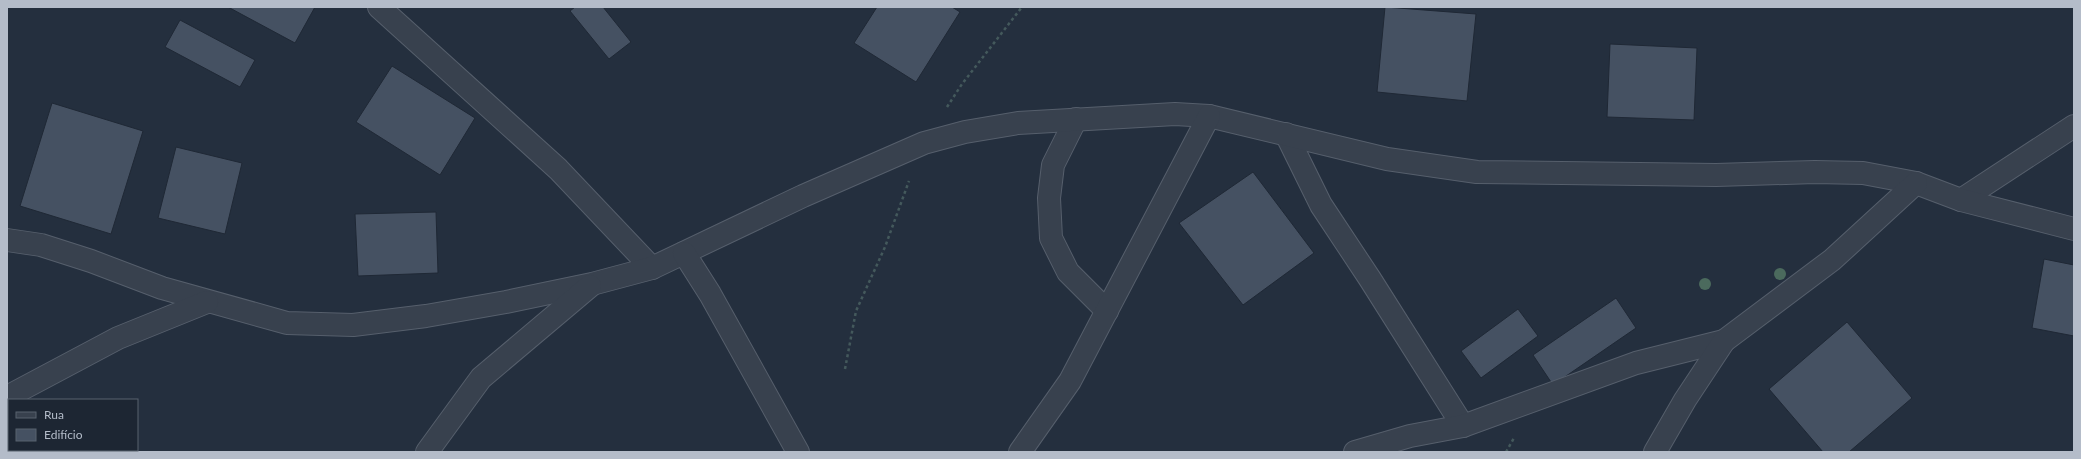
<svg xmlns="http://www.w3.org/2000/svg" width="2081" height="459" font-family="Lato,sans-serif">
	<rect width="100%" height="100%" fill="#242f3e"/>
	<g fill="#455162" stroke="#1f2835">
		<path d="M228,7H315L295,43Z"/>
		<path d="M575,7H603L631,42L609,59L570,11Z"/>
		<path d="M877,7H952L960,12L916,82L854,43Z"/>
		<path d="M1385,7L1476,14L1467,101L1377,92Z"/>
		<path d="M180,20L255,60L240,87L165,47Z"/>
		<path d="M1610,44L1697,48L1694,120L1607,117Z"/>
		<path d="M392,66L475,118L440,175L356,122Z"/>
		<path d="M52,103L143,131L111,234L20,206Z"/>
		<path d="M176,147L242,163L225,234L158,218Z"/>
		<path d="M1253,172L1314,253L1243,305L1179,223Z"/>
		<path d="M436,212L438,273L358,276L355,214Z"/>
		<path d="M2044,259L2074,265V336L2032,328Z"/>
		<path d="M1616,298L1636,328L1553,385L1533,355Z"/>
		<path d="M1518,309L1538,336L1481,378L1461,351Z"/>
		<path d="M1847,322L1912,398L1849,452H1823L1769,389Z"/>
	</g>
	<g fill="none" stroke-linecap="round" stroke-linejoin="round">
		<g stroke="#565f6c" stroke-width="24">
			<g id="minor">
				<path d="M379,7L558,169L652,268"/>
				<path d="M1076,119L1053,165L1049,198L1051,238L1068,272L1107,311"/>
				<path d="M1286,134L1321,205L1370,279L1463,426"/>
				<path d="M1961,200L2074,126"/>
				<path d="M7,240L41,245L91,261L162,288L287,323L353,325L426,316L506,302L592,284L652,268L803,196L924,143L965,132L1018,123L1175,114L1209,116L1387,159L1477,172L1716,175L1815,172L1863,173L1916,183L1961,200L2074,229"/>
				<path d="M684,253L710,294L798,452"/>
				<path d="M7,397L118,338L207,302"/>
				<path d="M427,452L481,378L590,286"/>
				<path d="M1020,452L1070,381L1209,116"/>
				<path d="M1355,452L1410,436L1463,426L1636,363L1724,341"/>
				<path d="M1655,452L1685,400L1724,341L1832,260L1916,183"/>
			</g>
		</g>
		<g stroke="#44595c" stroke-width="2.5" stroke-dasharray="3 3" stroke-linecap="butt">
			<path d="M947,107L962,84L1022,7"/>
			<path d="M845,369L856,311L885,247L909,181"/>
			<path d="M1506,452L1514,438"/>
		</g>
		<use href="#minor" stroke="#38414e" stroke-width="22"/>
	</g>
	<g fill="#4b6a5d">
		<circle cx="1780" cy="274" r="6"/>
		<circle cx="1705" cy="284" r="6"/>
	</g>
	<rect width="2081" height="459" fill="none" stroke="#b4bcc9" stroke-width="16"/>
	<rect x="8" y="399" width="130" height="52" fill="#1d2633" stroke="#59626f"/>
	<rect x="16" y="412" width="20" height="6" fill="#38414e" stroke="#59626f"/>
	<text x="44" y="419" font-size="12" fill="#b4bcc9">Rua</text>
	<rect x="16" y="429" width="20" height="12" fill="#455162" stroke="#59626f"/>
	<text x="44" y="439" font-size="12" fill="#b4bcc9">Edifício</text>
</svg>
